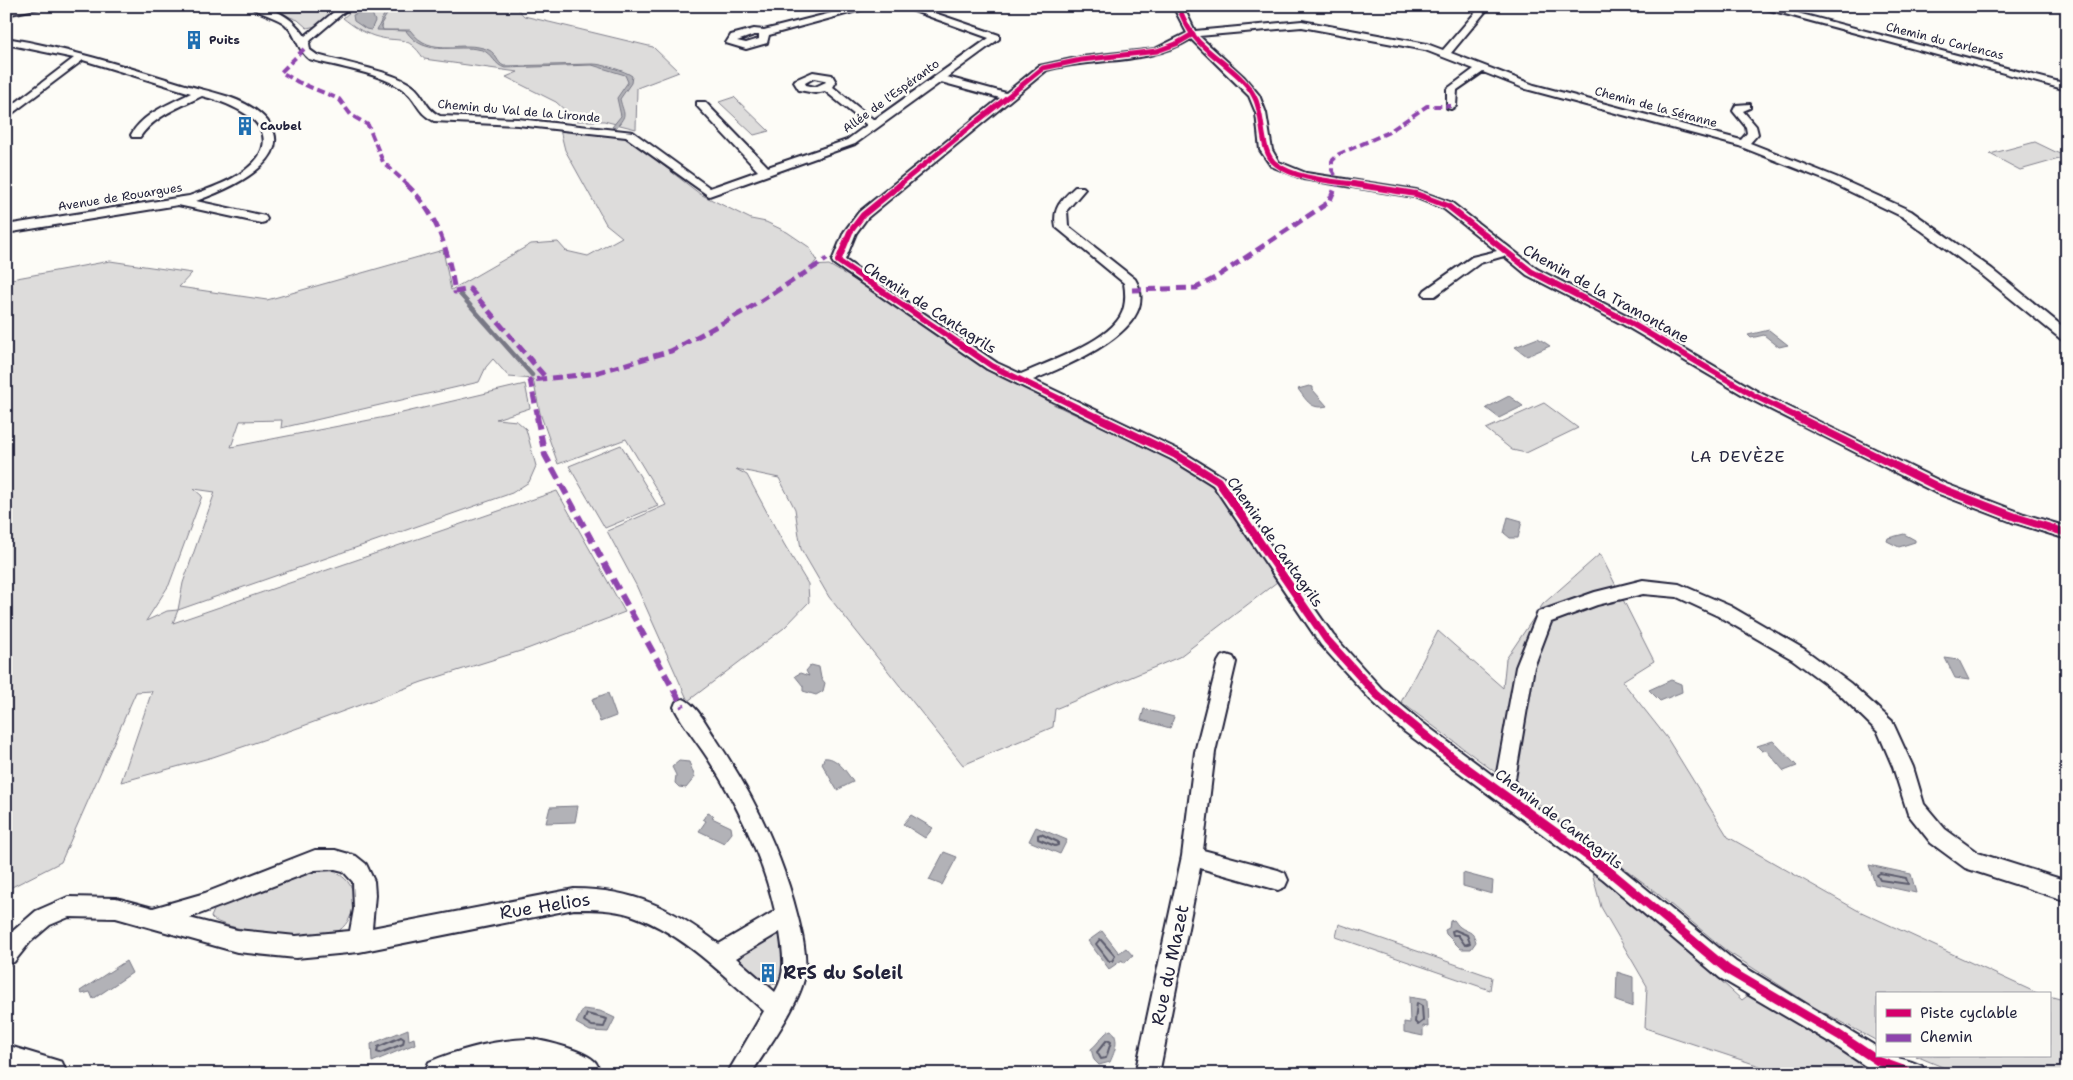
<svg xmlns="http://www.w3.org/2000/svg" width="2073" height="1080" font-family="'Shantell Sans',sans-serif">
	<rect width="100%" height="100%" fill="#fdfcf7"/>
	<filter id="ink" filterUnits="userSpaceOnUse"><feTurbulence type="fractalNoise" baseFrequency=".02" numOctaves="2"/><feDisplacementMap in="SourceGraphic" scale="10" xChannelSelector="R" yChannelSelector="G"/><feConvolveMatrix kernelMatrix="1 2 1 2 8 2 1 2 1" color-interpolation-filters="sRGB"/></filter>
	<g filter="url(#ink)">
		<g fill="#dddcdb" stroke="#807f8b" fill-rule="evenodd">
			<path d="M260,6H339L316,26L307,28L298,20Z"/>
			<path d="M357,6H515L524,16L653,47L679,72L637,88L636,129L604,121H577L556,102L506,77L518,72L424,59C406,32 399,44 374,36C362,32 353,26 343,18Z"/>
			<path d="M734,97L769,131L754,135L719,102Z"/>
			<path d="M560,130L624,135L700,194L751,219L766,222L787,232L809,247L817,260L812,266L829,265L900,306L1009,378L1055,405L1191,469L1218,492L1244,531L1267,558L1277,582L1179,657L1055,709L1053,727L963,765L829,597L801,549L795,509L779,478L736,469L747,475L784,544L808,584L809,602L784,628L688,701L636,585L607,531L666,505L626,439L558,464L540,413L533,379L509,377L493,359L486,367L479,382L281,428L282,420L240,421L231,447L385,417L525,384L530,408L496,419L517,421L526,429L536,466L529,482L512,493L178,610L173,623L557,491L625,612L527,649L422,682L295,729L213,757L121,782L152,691L136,692L61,862L6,890V280L110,261L192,273L179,287L267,300L443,250L451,290L531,244L558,242L566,251L588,256L622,237L606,224L565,150ZM194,489L215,492L183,583L178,610L167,611L146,621L169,585L202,496Z"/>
			<path d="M2035,142L2066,157L2020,170L1990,154Z"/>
			<path d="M1544,403L1578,428L1526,453L1512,450L1486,429Z"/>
			<path d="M621,445L658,506L605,528L569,466Z"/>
			<path d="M1600,554L1654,661L1622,681L1667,738L1728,837L1857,910L2039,994H1877V1041L1812,1006L1728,952L1652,889L1401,702L1438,631L1503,688L1506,659L1543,604Z"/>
			<path d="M1589,861L1742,1000L1750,994L1860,1059L1880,1074H1784L1645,1028L1647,986L1601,907Z"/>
			<path d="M325,868C334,871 345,876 350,885C361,902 349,930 330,935C313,940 220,931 211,917L215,908L222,905Z"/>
			<path d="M1339,924L1492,977L1490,990L1336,937Z"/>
			<path d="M780,931C787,945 786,970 778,983L768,986L741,966L740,955Z"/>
			<path d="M2049,996L2067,1001V1074H1959L1916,1056H2049Z"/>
		</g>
		<g fill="#b2b2b7" stroke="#787885">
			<path d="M386,6L391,8L381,24L383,30H410C432,60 460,38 489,50C496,53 497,63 504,66L593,64C602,64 626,71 632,76L631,83L620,99C624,116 628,113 616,128L612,127L621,116L617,98L628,82L625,75L592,65L505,68C494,65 493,54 482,50C454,43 426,59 406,31L377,30L387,8Z"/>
			<path d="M370,8L375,21L371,30L366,29L354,21L353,15Z"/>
			<path d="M1769,330L1788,345L1779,347L1764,335L1751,338L1748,335Z"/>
			<path d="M1538,338L1550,346L1527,356L1515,347Z"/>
			<path d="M1309,386L1313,387V390L1327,406C1311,410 1307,401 1298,389Z"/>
			<path d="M1509,396L1523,406L1499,418L1486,408Z"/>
			<path d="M1508,517L1522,521L1518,538H1510L1504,533Z"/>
			<path d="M1904,534L1915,540V542L1899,547L1887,541L1888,538Z"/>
			<path d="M1945,658L1959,660L1969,680L1955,678Z"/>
			<path d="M811,665L819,667L821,678L825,683L823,691L816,695L803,691V686L795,676L800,673L809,676L806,671Z"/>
			<path d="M1671,680L1681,684L1682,692L1660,701L1649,690Z"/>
			<path d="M608,693L616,716L600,722L592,699Z"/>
			<path d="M1144,709L1174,717L1170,728L1141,720Z"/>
			<path d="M1773,741L1797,766L1784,771L1766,750L1762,751L1757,746Z"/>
			<path d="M824,758C836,756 847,772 853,782L837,790L822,764Z"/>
			<path d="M679,761L689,762L695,777L686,788L679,787L675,783L676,775L672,767Z"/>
			<path d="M578,806L575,822L546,823L550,807Z"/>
			<path d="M708,813L714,816L712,818L731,827L732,833L724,843L699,831L706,821L703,819Z"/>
			<path d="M911,815L933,828L925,838L903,824Z"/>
			<path d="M1036,827L1067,840L1060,854L1029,841Z"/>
			<path d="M944,852L957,857L942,885L929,880Z"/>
			<path d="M1869,865L1911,874L1916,893L1875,884Z"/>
			<path d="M1463,873L1493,881L1492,894L1463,886Z"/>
			<path d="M1454,920C1456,922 1457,925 1460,927C1468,933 1473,930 1476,942L1471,949H1461L1446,934L1445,930L1449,928L1450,921Z"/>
			<path d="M1102,931L1119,953L1126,948L1133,956L1124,963L1122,960L1109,969L1088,941Z"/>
			<path d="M126,961L132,973L93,999L90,992L82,994L80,991Z"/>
			<path d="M1617,972L1633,977V1007L1616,1001Z"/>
			<path d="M1409,997L1427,1000L1428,1027L1423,1026V1036L1404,1032V1022L1410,1023Z"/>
			<path d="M583,1009L600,1011L615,1018L608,1032L590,1031L576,1023Z"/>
			<path d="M408,1029L409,1040L414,1038L415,1044L372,1062L371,1044Z"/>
			<path d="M1111,1030C1120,1039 1115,1051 1110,1062L1099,1065L1094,1060L1091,1049C1098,1044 1105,1031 1111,1030Z"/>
		</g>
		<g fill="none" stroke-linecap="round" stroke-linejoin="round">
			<g stroke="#5c5c6d" stroke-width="2">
				<path d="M1041,834L1058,842V845L1055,846L1038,839V835Z"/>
				<path d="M1880,873L1906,878L1908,884L1880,880L1877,875Z"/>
				<path d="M1455,930L1467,935L1470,943L1465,945L1458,935H1453L1452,931Z"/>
				<path d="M1100,939L1115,956L1112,961H1109L1096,944Z"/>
				<path d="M1417,1003L1422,1006L1423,1021L1418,1025L1415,1022Z"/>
				<path d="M587,1014L607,1019L604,1027L592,1026L584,1021Z"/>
				<path d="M401,1037L404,1039L403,1044L380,1053L377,1052L378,1047Z"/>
				<path d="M1107,1040L1111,1042L1106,1058L1101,1059L1097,1052Z"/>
			</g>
			<path stroke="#787885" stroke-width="4.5" d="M460,294L532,375"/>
			<g stroke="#22223b" stroke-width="4">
				<g id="street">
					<path d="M26,6H50L6,15V9Z"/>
					<path d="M250,6C273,6 292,17 305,36L341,6H351L311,40L309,43L310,50L317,55C341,62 398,72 415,88C426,99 425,108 440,116L518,119L633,132L710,188L758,171L697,106V102H705L768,167L847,140L867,125L825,91L815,93L799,90L794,82L795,80L813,72L832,75L836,82L833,87L874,120L989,38L900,6H914L999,35V39L947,77L1006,93L1039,66L1081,57L1155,49L1187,33L1173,6H1183L1195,31L1302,21L1427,44L1443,50L1481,6H1490L1451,53L1534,85L1741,140L1747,133L1746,127L1733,111L1736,105L1750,104V108L1743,111L1756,126L1758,134L1750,143L1836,177L1911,211L1992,269L2067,330V341L2062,340L1982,275L1903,217L1828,181L1739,146L1526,89L1483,72L1457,90L1456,106L1451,109L1447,108V89L1474,69L1425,50L1302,27L1199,36L1244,77L1259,95L1266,113L1272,150L1279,162L1306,173L1416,190L1452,203L1537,269L1634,319L1760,393L1946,484L2024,514L2067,527V539L2012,522L1934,492L1750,399L1624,325L1527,275L1504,256L1480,263L1435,296H1425L1423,293L1425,290L1472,257L1497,251L1444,209L1414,197L1303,179L1271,166L1260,150L1256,113L1249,96L1191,39C1147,66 1095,57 1047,70L867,218L856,233L845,260L997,363L1021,374C1048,362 1104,343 1120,317C1126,307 1126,295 1124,283L1056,227C1052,208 1062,199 1075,187H1083L1085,189L1067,210L1068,226L1135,279C1165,329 1064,366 1033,380L1181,451L1223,477L1333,635L1382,689L1419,720L1496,778L1516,667L1538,612L1595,592L1643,580L1679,584L1730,606L1804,649L1850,683L1892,721L1913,767L1924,804L1945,829L1978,853L2067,881V901L1965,868L1931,843L1908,814L1893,767L1878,732L1838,693L1792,659L1718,616L1677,597L1643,594L1597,605L1551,622L1534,667L1513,791L1617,865L1736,962L1877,1047V1056C1894,1056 1906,1059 1922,1066L1925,1074H1881L1870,1069L1831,1043L1720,978L1603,879L1405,732L1370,699L1321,645L1213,485L1171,459L987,369L834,264L832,261L844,232L859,212L1000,98L941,82L855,144L709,196L626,137L518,125L434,121C416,112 418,101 405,91C382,73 338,67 309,59C297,50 297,35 285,24C275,16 259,14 250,6ZM814,78L824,80L826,82L815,87L806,85L805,83Z"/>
					<path d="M859,6H875L769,35L767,43L746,49L726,43L731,35L754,29L764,30ZM754,35H759V39L746,43L737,41Z"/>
					<path d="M1755,6H1771L2067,84V90Z"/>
					<path d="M6,38C67,48 124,66 182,84C206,91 233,95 254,109C314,152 231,189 196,201L265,216L267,219L265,222L261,223L178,205L6,233V225L189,196C212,188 245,177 259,156C280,121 226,102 202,96C180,107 154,116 140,137H132L131,135C143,113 170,104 191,93L83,60L6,118V110L74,58L6,44Z"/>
					<path d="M1227,655L1233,657L1236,662L1215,752L1203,850L1278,870L1285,873L1288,880L1285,887L1278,890L1200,868L1159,1074H1135L1182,856L1195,752L1218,662L1221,657Z"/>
					<path d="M683,699C696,704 706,724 714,736C751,791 781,850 797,914C802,933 807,954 805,974C801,1003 767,1048 751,1074H727L764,1011C724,976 682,932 631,915C612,909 593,909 574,909L359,952L296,958L237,952L116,918L69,917L50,925L30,942L14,962L6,965V937L36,911L68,897L116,898L153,908L205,893L315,850H335L356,856L366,864L374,881L375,895L372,928L574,889C633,889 672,908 719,944L775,911C763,859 740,810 712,765C700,745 684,727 674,707L676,702ZM335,869L343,871L353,882L354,909L350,931L296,936L237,930L189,918L315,870ZM780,932C783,953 787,973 775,992L736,958Z"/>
				</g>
			</g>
			<g stroke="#22223b" stroke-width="4">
				<g id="secondary">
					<path d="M530,1039C546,1041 587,1051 596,1063C598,1066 600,1071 601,1074H424L429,1062C461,1049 496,1040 530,1039Z"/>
					<path d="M6,1045L62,1062L67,1074H6Z"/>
				</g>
			</g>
			<use href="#street" fill="#fdfcf7" fill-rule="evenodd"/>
			<use href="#secondary" fill="#fdfcf7" fill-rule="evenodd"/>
			<g stroke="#8e44ad" stroke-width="4" stroke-dasharray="8 4" stroke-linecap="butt">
				<path d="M304,49L281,72L298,82L339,99L351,115L368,125L383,162L408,185"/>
				<path d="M1336,185L1339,182L1332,170V161L1339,154L1387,133L1427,106H1451"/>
			</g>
			<g stroke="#8e44ad" stroke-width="5" stroke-dasharray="10 5" stroke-linecap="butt">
				<path d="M406,184C438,214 448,250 455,292L470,289L546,378"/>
				<path d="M1132,290L1196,288L1215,278L1329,202L1337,184"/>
				<path d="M538,418L530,380L592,374L671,351L748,309L827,259"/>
			</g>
			<path stroke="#8e44ad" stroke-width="6" stroke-dasharray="12 6" stroke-linecap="butt" d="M537,417L545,455L683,707"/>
			<g stroke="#fdfcf7" stroke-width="7">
				<g id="cycleway-far3">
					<path d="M1178,6C1184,20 1190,34 1202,45C1218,61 1243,75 1254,96C1265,115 1259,152 1276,164C1296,180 1336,181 1361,185"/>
					<path d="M899,185L1043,68L1081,60L1157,51L1176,44L1193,34"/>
				</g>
			</g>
			<g stroke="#fdfcf7" stroke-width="9">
				<g id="cycleway-far2">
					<path d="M901,184L863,215L850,232L838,261L992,366L1099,418"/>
					<path d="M1353,184L1416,194L1448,206L1532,272L1629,322L1755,396L1799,418"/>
				</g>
			</g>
			<g stroke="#fdfcf7" stroke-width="11">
				<g id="cycleway-far1">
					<path d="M1097,417L1176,455L1218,481L1327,640L1376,694L1395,711"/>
					<path d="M1797,417L1940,488L2018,518L2067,533"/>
				</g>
			</g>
			<g stroke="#fdfcf7" stroke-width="12">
				<path id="cycleway" d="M1394,710L1454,759L1610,872L1728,970L1839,1035L1878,1061L1914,1074"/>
			</g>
			<use href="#cycleway-far3" stroke="#d6006c" stroke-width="5"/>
			<use href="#cycleway-far2" stroke="#d6006c" stroke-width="6"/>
			<use href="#cycleway-far1" stroke="#d6006c" stroke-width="8"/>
			<use href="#cycleway" stroke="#d6006c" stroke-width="9"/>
		</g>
	</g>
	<defs>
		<g id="building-bare" transform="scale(1.5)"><path d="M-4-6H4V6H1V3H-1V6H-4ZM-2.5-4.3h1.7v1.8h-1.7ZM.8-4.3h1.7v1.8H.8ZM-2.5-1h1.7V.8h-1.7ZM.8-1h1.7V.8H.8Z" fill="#1f6fb2" stroke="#fdfcf7" stroke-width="2.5" paint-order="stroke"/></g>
	</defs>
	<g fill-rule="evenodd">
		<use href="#building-bare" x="194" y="40"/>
		<use href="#building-bare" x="245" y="126"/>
		<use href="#building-bare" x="768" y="973"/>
	</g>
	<g text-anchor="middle" stroke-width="5" stroke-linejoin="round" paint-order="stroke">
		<g font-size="12" font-weight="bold" fill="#22223b" stroke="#fdfcf7" text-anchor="start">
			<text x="209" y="44">Puits</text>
			<text x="260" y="130">Caubel</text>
		</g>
		<g font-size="12" fill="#22223b" stroke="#fdfcf7">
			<text transform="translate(1945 41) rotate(14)" y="4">Chemin du Carlencas</text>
			<text transform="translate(891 96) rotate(-36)" y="4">Allée de l'Espéranto</text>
			<text transform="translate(1656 107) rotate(15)" y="4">Chemin de la Séranne</text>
			<text transform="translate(519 111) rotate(5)" y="4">Chemin du Val de la Lironde</text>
			<text transform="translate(120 197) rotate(-9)" y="4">Avenue de Rouargues</text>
		</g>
		<g font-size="15" fill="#22223b" stroke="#fdfcf7">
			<text transform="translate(1606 294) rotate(29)" y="5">Chemin de la Tramontane</text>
			<text transform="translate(930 308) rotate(33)" y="5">Chemin de Cantagrils</text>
			<text transform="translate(1275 542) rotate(55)" y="5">Chemin de Cantagrils</text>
			<text transform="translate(1559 819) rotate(37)" y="5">Chemin de Cantagrils</text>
		</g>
		<g font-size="16" letter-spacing="1" fill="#22223b" stroke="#fdfcf7">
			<text x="1738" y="462">LA DEVÈZE</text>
		</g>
		<g font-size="18" fill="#22223b" stroke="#fdfcf7">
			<text transform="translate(545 906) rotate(-9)" y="6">Rue Helios</text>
			<text transform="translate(1170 965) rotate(-78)" y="6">Rue du Mazet</text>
		</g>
		<g font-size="18" font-weight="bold" fill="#22223b" stroke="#fdfcf7" text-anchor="start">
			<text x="783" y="979">RFS du Soleil</text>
		</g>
	</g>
	<rect width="2073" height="1080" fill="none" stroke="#fdfcf7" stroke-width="25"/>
	<rect x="12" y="12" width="2048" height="1055" fill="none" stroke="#22223b" stroke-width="2" filter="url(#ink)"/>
	<rect x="1876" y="992" width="175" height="65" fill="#fdfcf7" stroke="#a5a5ac"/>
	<rect x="1886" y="1009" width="25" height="8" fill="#d6006c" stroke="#a5a5ac"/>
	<text x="1920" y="1018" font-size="15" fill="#22223b">Piste cyclable</text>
	<rect x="1886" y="1034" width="25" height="8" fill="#8e44ad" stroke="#a5a5ac"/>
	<text x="1920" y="1042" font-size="15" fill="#22223b">Chemin</text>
</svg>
